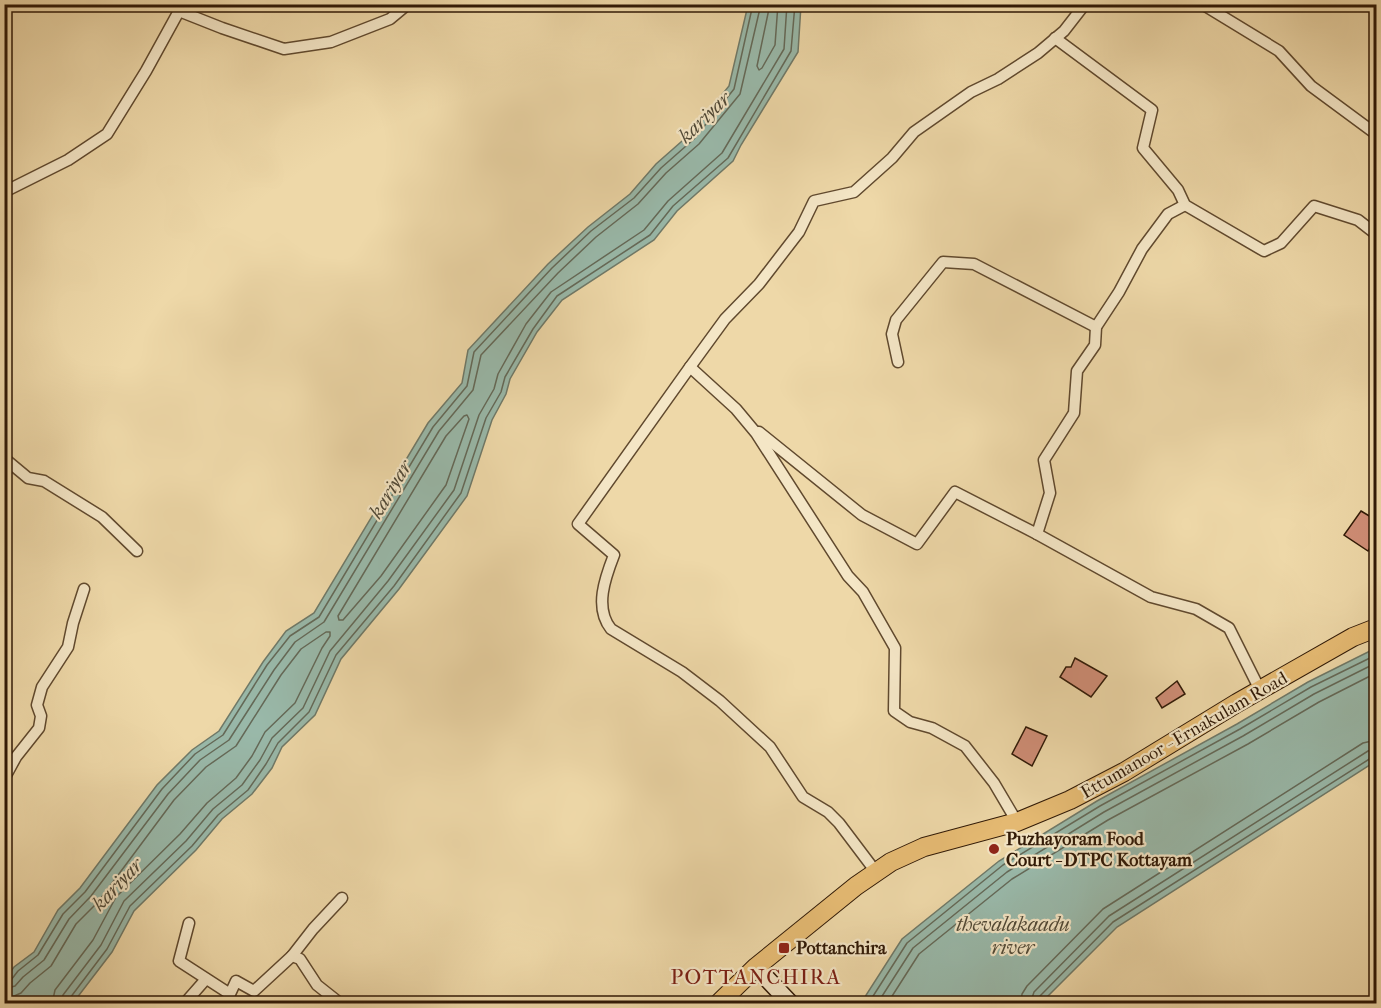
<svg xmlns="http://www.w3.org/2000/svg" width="1381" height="1008" font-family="'IM FELL French Canon',serif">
	<rect width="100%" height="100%" fill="#eed8a8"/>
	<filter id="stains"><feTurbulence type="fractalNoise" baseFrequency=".00333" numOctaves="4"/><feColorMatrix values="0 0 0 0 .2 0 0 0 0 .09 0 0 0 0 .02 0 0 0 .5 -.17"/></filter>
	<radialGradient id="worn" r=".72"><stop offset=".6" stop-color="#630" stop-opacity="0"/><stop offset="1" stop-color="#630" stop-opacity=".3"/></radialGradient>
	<g fill="#99b9aa" stroke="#6f7968" stroke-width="1.5">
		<path d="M748,5H801L798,52L741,145L733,161L677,211L654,240L562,300L537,332L510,379L506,394L492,420L467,496L399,589L341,659L315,715L282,747L272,768L252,794L222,819L196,850L134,911L112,952L73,1003H5V979L14,967L34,952L58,910L80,888L157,785L192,750L219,731L263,662L286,631L314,613L428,423L462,383L468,350L548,264L588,227L630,194L656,164L690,134L729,86Z"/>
		<path d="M1376,648V761L1117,927L1041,1003H861L902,939L999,861L1097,801L1237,724L1308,682Z"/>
	</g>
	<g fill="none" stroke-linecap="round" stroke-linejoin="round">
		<g stroke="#646958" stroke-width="1.5">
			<path d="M770,4L757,66L759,70L762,68L775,45L778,4"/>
			<path d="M464,416L467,415L469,419L446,485L381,576L343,620H339L338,616L446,436Z"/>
			<path d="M4,982L11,980L18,971L38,955L63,914L85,892L162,789L195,754L223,735L267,665L290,636L319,617L433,427L467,386L474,352L552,268L591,231L634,198L661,168L694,139L734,89L753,4"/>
			<path d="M4,989L15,986L23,977L44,960L69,919L91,896L168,794L200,760L229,740L274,670L295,642L324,622L439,431L473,390L481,355L558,273L596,237L638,204L666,173L699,144L740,94L761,4"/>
			<path d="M4,998L12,997L21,993L30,983L51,966L76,924L98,902L174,800L206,767L236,746L281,675L301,649L326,632H330V636L322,648L295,703L265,732L252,756L236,778L207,803L180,834L116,897L93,940L55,990L52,1004"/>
			<path d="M61,1004L63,995L101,945L124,901L186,841L213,809L242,785L260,760L272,738L303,708L330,651L388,581L454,490L479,415L494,389L498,374L526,324L551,292L644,230L668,201L722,153L784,49L787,4"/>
			<path d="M69,1004L70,998L107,949L130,906L192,846L218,815L248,790L266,764L278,743L309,712L336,655L394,586L461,493L486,418L501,392L505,377L533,329L557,296L650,235L673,206L728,158L791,51L795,4"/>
			<path d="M868,1004L907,943L1003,865L1100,806L1240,729L1311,687L1376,655"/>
			<path d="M877,1004L913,948L1007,872L1104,812L1243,736L1314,694L1376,663"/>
			<path d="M887,1004L919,954L1012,879L1108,820L1248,744L1319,702L1376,673"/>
			<path d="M1021,1004L1022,994L1027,986L1103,909L1363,743L1376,740"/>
			<path d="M1030,1004L1034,992L1109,916L1368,751L1376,749"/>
			<path d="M1038,1004L1039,997L1113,922L1371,758L1376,757"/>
		</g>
	</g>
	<g fill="#d08e77" stroke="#301906" stroke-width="1.5">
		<path d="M1376,443V470L1371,468Z"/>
		<path d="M1361,511L1376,520V538L1368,551L1344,535Z"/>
		<path d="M1075,658L1107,676L1091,697L1060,677L1066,667H1071Z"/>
		<path d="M1177,681L1185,694L1162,708L1156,698Z"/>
		<path d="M1026,727L1047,736L1032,766L1012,754Z"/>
	</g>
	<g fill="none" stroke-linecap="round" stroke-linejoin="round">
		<g stroke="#60492e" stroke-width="13">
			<g id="street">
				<path d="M1202,4L1279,51L1311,86L1376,134"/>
				<path d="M1055,38L1152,110L1143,148L1178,190L1185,205L1264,251L1281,243L1314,206L1358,220L1376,234"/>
				<path d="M4,192L68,160L107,134L146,71L179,11L222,28L284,49L331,42L390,19L408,4"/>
				<path d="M1185,205L1168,214L1142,249L1119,292L1096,327L1095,345L1077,371L1074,413L1044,460L1050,493L1037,534L1151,597L1196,609L1229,628L1260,690"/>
				<path d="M898,362L892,334L896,320L943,262L974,264L1096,327"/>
				<path d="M690,367L725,319L759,284L799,232L814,201L854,192L892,158L914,132L971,92L998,79L1038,53L1064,31L1085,4"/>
				<path d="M759,432L862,515L917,544L955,492L1037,534"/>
				<path d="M4,458L28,478L44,481L102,517L137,551"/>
				<path d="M4,779L16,757L39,728L41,716L37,705L42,687L68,647L73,623L84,589"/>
				<path d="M876,872L839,823L828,812L803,797L770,747L720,701L682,672L611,629C594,608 605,578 614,555L578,524L690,367L736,409L756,433L848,576L863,592L895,648L894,711L910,722L932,728L965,746L994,783L1017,822"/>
				<path d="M189,923L179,961L230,994L236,981L254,991L292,956"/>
				<path d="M184,1004L206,979"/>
				<path d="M341,1004L317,985L300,959L292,956L313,929L342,898"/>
			</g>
		</g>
		<g stroke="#301906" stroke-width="19">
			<path id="secondary" d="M756,967L791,1004"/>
		</g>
		<g stroke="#301906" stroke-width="20">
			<path id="primary" d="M718,1004L756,967L856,886L891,862L924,847L1017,822L1070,800L1124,772L1237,703L1353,637L1376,628"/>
		</g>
		<use href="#street" stroke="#f4e6c6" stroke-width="10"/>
		<use href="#secondary" stroke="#f4e6c6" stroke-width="16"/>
		<use href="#primary" stroke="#e7bc74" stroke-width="18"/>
	</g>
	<g fill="#8f2418" stroke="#f4e6c6" stroke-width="2">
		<circle cx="994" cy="849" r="6"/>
		<rect x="778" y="942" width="12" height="12" rx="3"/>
	</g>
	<g text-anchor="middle" stroke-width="4.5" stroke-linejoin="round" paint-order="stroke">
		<g font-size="18" fill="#301906" stroke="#f4e6c6">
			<text transform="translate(1184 735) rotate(-30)" y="6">Ettumanoor - Ernakulam Road</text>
		</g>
		<g font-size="18" font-weight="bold" fill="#301906" stroke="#f4e6c6" text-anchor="start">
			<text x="1006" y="845">Puzhayoram Food<tspan x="1006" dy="21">Court - DTPC Kottayam</tspan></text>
			<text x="796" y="954">Pottanchira</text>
		</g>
		<g font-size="20" font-style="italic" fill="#504937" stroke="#f4e6c6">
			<text transform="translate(704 117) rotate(-44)" y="7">kariyar</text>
			<text transform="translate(390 489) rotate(-59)" y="7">kariyar</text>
			<text transform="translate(117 884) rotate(-47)" y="7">kariyar</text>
			<text x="1013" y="931">thevalakaadu<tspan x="1013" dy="23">river</tspan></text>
		</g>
		<g font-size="21" letter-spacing="1.5" fill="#7a1f14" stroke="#f4e6c6">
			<text x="756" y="984">POTTANCHIRA</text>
		</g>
	</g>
	<rect width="1381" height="1008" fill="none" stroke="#eed8a8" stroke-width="24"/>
	<rect x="6" y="6" width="1369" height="996" fill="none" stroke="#301906" stroke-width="3"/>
	<rect x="12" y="12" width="1357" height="984" fill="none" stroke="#301906" stroke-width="1.5"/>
	<rect width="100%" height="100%" filter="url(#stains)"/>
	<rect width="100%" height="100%" fill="url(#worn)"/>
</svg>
